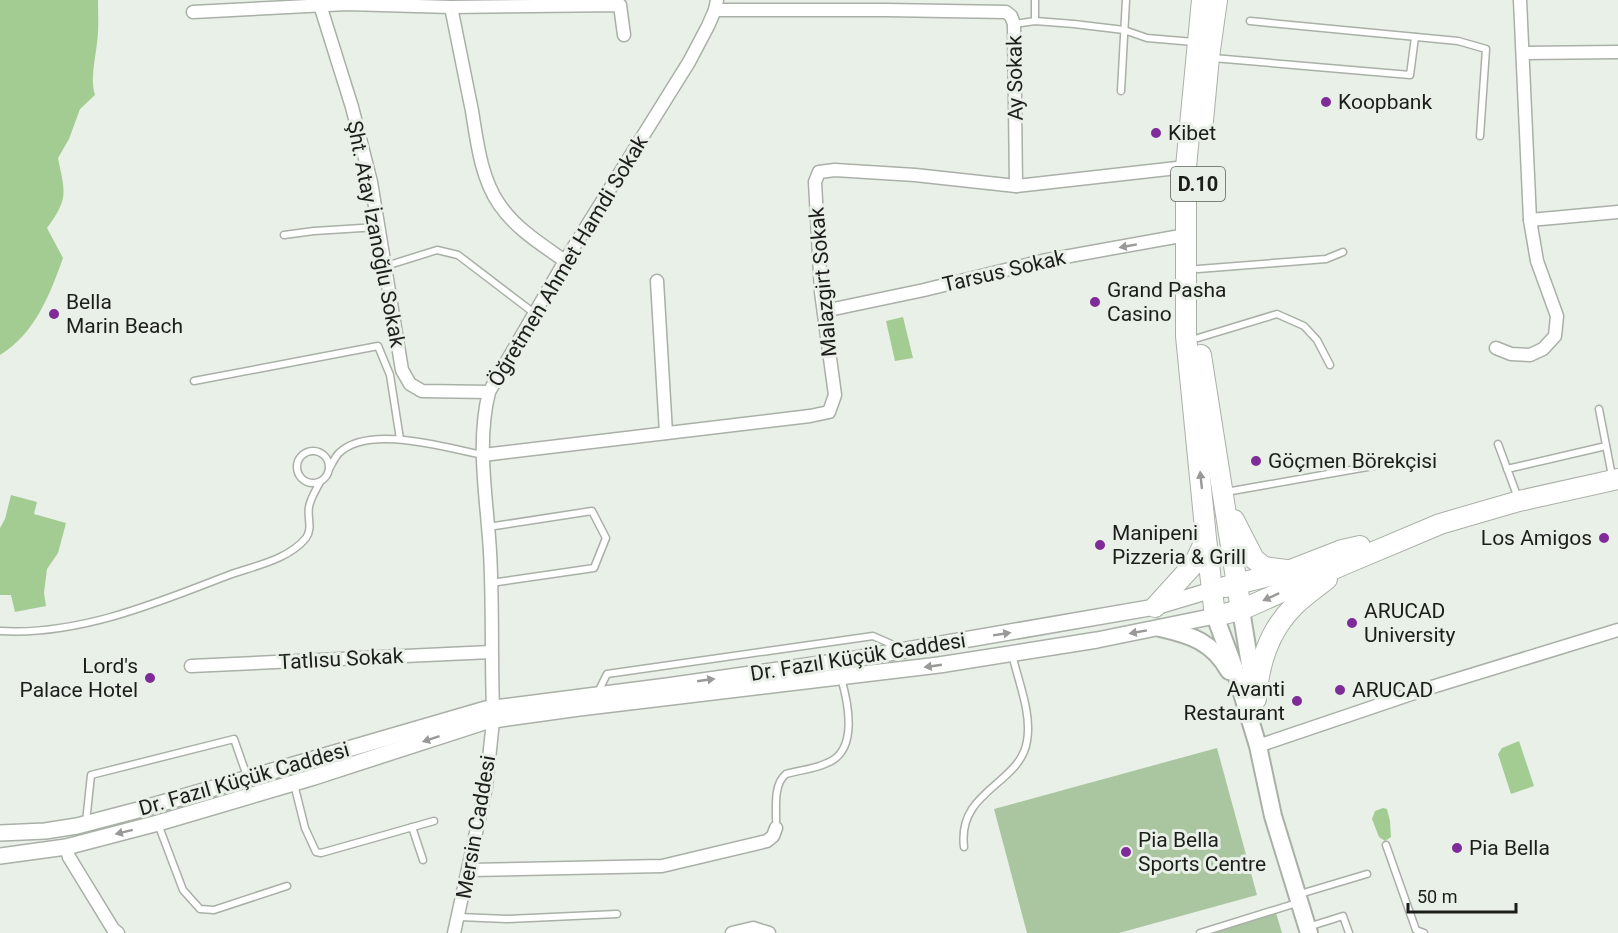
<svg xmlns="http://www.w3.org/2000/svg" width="1618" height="933" font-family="Roboto,sans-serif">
	<rect width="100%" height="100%" fill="#e9f0e7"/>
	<g fill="#aac6a0">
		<path d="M1217,748L1257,895L1119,933H1027L994,809Z"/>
		<path d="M1276,913L1282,933H1211Z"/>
	</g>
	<g fill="#a3cc93">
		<path d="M0,0H98C98,14 99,29 97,43C95,61 90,78 95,95L80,109L69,139L58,158C65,193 69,198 47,228L63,258C50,294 35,334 0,355Z"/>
		<path d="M903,317L913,358L895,361L886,321Z"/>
		<path d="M11,495L37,502L34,514L66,523L58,553L47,569L44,593L46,606L15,612L11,595H0V528L5,519Z"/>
		<path d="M1519,741L1534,786L1511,794L1498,754L1502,748Z"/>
		<path d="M1383,808L1387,809L1390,821L1391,837L1385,841L1379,837L1372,819L1375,811Z"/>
	</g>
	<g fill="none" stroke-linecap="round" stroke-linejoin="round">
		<g stroke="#a9b0a7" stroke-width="9">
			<g id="service">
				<path d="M1035,21V0"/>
				<path d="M1250,21L1458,41L1486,49L1480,136"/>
				<path d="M1014,24L1035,21L1074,24L1124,30L1147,38L1194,42"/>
				<path d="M1213,58L1410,75L1415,37"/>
				<path d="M1121,91L1126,0"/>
				<path d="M284,235L314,231L378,227"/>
				<path d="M386,266L437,250L458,255L534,313"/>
				<path d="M1198,269L1326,259L1343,252"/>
				<path d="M1198,338L1277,314L1304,326L1317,340L1330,365"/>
				<path d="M194,381L378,346L390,375L400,439"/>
				<path d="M1599,409L1612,476"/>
				<path d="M1498,444L1518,498"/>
				<circle cx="313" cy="467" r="16"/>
				<path d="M329,469C332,464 335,457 339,453C369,424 446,448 483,455"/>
				<path d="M1507,469L1606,446"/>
				<path d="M1226,492L1390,463"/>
				<path d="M488,527L592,511L606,538L594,568L491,583"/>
				<path d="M0,631C78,636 157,603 229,575C254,566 288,560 306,538C313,528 307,518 309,507C310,499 316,490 320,482"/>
				<path d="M600,693V688L607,674L873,636L898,647"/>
				<path d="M294,784L305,828L316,852L321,853L434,821"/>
				<path d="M86,822L91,775L234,739L248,779"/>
				<path d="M158,824L183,890L200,909L214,910L287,886"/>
				<path d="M412,827L423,860"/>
				<path d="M776,828C777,812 772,785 786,774C800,770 815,769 827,763C859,751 848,702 841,678"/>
				<path d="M1386,845L1416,930L1424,933"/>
				<path d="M964,847C957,790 1020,785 1027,741C1032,713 1018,681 1012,654"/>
				<path d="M1300,894L1367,874"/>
				<path d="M459,917L507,919L617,914"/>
				<path d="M1308,927L1343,916L1349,933"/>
				<path d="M1200,933L1297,903"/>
			</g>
		</g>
		<g stroke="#a9b0a7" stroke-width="15">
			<g id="minor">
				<path d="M320,5L352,107L371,182L402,370L410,384L422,391L489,392"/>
				<path d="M451,7C458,42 465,76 472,111C477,142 481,178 499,204C516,229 541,244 565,261"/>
				<path d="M715,10H886L1006,12L1011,16L1014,24L1016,186"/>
				<path d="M193,12L347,4L451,7L620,5L624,35"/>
				<path d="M1523,53L1618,52"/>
				<path d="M1530,220L1618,212"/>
				<path d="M657,281L666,433"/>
				<path d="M824,311L924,290L1042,261L1186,235"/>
				<path d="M1496,348L1511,354L1530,355L1543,349L1555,336L1557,316L1537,261L1530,220L1520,0"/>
				<path d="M483,455L810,416L829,412L835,395L821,292L815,182L819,172L835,170L915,175L1016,186L1186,167"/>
				<path d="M191,666L491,652"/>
				<path d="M493,708C491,656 493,604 490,552C487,499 476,444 489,392L565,261L689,62L708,26L715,10L717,0"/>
				<path d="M1258,746L1432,687L1618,630"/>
				<path d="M66,847L69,857L113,929L118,933"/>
				<path d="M469,870L662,866L767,841L773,836L776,828"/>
				<path d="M454,933L486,787L493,721"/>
				<path d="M732,933L753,928L769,933"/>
			</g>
		</g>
		<g stroke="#a9b0a7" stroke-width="18">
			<g id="tertiary">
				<path d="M0,833L45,831L77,826L138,810L486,709L667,686L848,660L1155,607L1212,590"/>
				<path d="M0,856L66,847L158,823L314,777L487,721L579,708L939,665L1097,640L1215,616"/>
			</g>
		</g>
		<g stroke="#a9b0a7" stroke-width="20">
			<g id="secondary">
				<path d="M1241,610L1254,689"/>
				<path d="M1215,616L1234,667L1258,746L1273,816L1309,933"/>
				<path d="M1160,628C1191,635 1213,642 1229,671"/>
			</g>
		</g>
		<g stroke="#a9b0a7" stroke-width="22">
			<g id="primary">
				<path d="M1202,0L1186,167V336L1206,538L1215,616L1241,610L1345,564L1440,524L1519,501L1618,479"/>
				<path d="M1202,131L1209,57L1217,0"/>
				<path d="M1201,355L1241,610"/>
				<path d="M1234,520L1254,559L1264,567L1286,570"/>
				<path d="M1225,587L1288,571L1342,550L1360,546"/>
				<path d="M1155,607L1194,564L1205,541"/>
				<path d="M1256,699C1259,664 1268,632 1294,606C1304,596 1316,588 1327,579"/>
			</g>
		</g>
		<use href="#service" stroke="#fff" stroke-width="6"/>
		<use href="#minor" stroke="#fff" stroke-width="12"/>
		<use href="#tertiary" stroke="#fff" stroke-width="15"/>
		<use href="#secondary" stroke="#fff" stroke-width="16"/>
		<use href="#primary" stroke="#fff" stroke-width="20"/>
	</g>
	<defs><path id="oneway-solid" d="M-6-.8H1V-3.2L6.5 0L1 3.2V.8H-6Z" transform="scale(1.5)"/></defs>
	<g fill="#999a98">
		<use href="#oneway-solid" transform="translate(1128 246) rotate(170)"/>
		<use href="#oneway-solid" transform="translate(1201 480) rotate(-96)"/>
		<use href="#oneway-solid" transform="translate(1271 597) rotate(155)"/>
		<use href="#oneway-solid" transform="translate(1138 632) rotate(170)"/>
		<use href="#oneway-solid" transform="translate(1002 634) rotate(-9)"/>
		<use href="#oneway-solid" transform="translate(933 666) rotate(172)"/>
		<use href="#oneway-solid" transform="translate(706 680) rotate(-8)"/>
		<use href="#oneway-solid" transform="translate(431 739) rotate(162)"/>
		<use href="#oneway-solid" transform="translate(124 832) rotate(166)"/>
	</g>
	<g fill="#802b9a" stroke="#e9f0e7" stroke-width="2">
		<circle cx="1326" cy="102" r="6"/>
		<circle cx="1156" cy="133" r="6"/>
		<circle cx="1095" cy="302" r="6"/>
		<circle cx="54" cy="314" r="6"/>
		<circle cx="1256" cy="461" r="6"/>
		<circle cx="1604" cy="538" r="6"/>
		<circle cx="1100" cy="545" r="6"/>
		<circle cx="1352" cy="623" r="6"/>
		<circle cx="150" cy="678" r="6"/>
		<circle cx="1340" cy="690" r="6"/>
		<circle cx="1297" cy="701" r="6"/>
		<circle cx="1457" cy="848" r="6"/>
		<circle cx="1126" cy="852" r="6"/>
	</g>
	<g text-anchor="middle" stroke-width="6" stroke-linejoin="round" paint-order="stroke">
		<rect fill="#e9f0e7" stroke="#5a5d58" stroke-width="1.5" x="1171" y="167" width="54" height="34" rx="4.5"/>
		<g font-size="20" font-weight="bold" fill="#1c1e1b">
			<text x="1198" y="191">D.10</text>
		</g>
		<g font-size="21" fill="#1c1e1b" stroke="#e9f0e7">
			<text transform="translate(1015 78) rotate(-91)" y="7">Ay Sokak</text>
			<text transform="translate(376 234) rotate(79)" y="7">Şht. Atay İzanoğlu Sokak</text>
			<text transform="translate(568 261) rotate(-59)" y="7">Öğretmen Ahmet Hamdi Sokak</text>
			<text transform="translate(1004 271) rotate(-13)" y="7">Tarsus Sokak</text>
			<text transform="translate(823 282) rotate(-95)" y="7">Malazgirt Sokak</text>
			<text transform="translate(858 657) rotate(-9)" y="7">Dr. Fazıl Küçük Caddesi</text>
			<text transform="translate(341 659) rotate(-3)" y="7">Tatlısu Sokak</text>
			<text transform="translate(244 779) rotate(-16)" y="7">Dr. Fazıl Küçük Caddesi</text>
			<text transform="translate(476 827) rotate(-80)" y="7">Mersin Caddesi</text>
		</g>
		<g font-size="21" fill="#1c1e1b" stroke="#e9f0e7" text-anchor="start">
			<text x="1338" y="109">Koopbank</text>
			<text x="1168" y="140">Kibet</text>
			<text x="1107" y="297">Grand Pasha<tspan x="1107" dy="24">Casino</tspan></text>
			<text x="66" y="309">Bella<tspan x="66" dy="24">Marin Beach</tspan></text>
			<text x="1268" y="468">Göçmen Börekçisi</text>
			<text x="1112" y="540">Manipeni<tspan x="1112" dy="24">Pizzeria &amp; Grill</tspan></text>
			<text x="1592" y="545" text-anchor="end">Los Amigos</text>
			<text x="1364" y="618">ARUCAD<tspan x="1364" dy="24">University</tspan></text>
			<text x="138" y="673" text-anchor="end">Lord's<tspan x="138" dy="24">Palace Hotel</tspan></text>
			<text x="1285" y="696" text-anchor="end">Avanti<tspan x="1285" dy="24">Restaurant</tspan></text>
			<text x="1352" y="697">ARUCAD</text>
			<text x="1138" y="847">Pia Bella<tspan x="1138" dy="24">Sports Centre</tspan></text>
			<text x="1469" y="855">Pia Bella</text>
		</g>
	</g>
	<path d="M1408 903v9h108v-9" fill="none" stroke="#1c1e1b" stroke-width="3"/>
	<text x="1417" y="903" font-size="18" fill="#1c1e1b" stroke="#e9f0e7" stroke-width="4.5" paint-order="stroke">50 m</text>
</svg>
